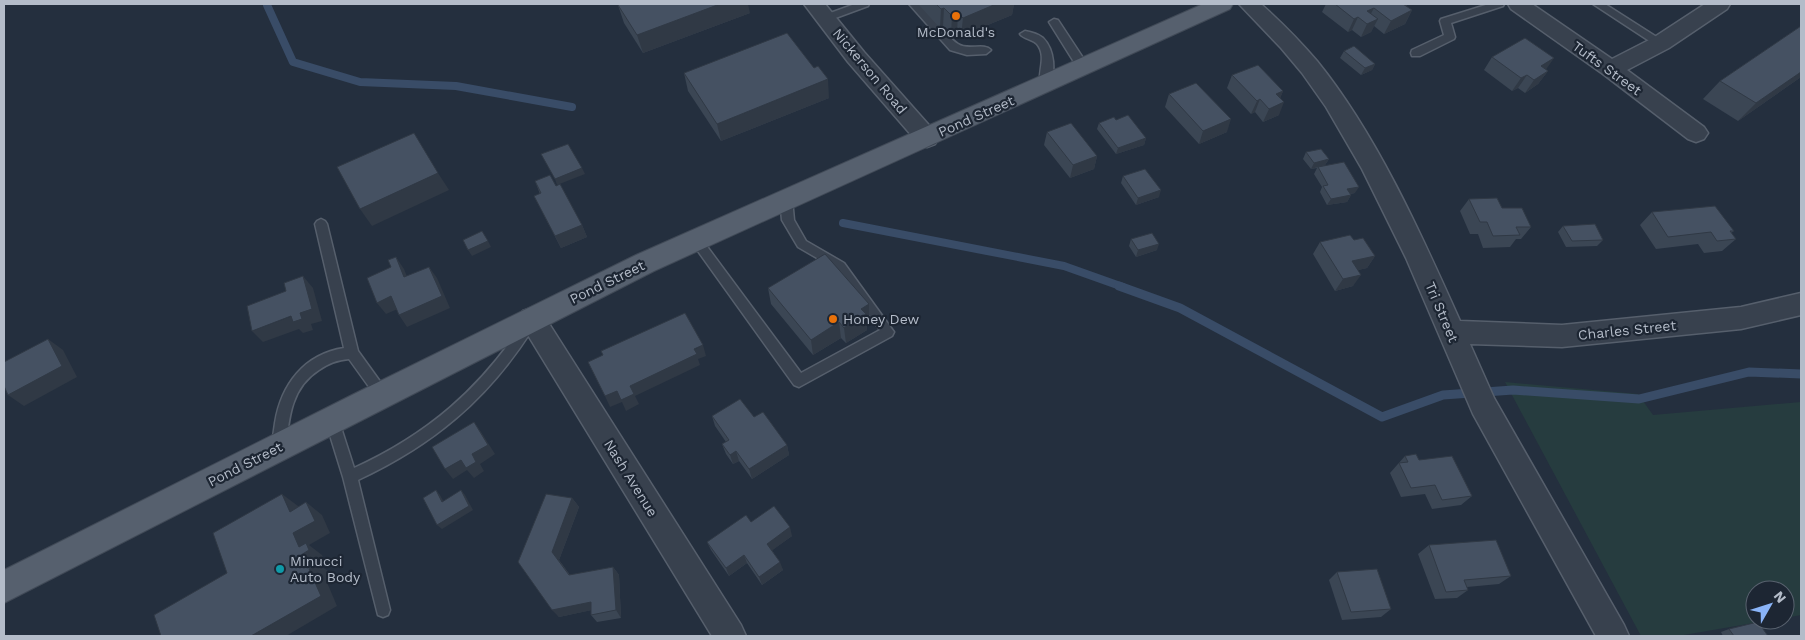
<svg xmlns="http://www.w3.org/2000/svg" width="1805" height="640" font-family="'Work Sans',sans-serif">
	<rect width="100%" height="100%" fill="#242f3e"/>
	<path fill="#263c3f" d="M1505,382L1638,394L1653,415L1801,402V615L1785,618V590H1755V620H1771L1678,636H1641Z"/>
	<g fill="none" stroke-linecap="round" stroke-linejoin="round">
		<g stroke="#394c67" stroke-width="8">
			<path d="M267,5L293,62L360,82L456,86L572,107"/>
			<path d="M843,223L1064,266L1123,287"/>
		</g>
		<path stroke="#394c67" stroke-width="9" d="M1119,286L1180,308L1382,417L1443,395L1513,390L1639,399L1749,372L1801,374"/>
		<g stroke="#565f6c" stroke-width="3">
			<g id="service">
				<path d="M855,4H869L868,6L830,20L826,21L821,18L822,16Z"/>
				<path d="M909,4H919C928,13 948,38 958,44C968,51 984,42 991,50L986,54L967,55L950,50Z"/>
				<path d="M1489,4H1504L1503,6L1451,23L1455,37L1454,39L1420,56H1412L1411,53L1412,50L1444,35L1440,21L1441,19Z"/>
				<path d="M1593,4H1605L1666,43L1661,47L1657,46Z"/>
				<path d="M1054,19L1058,20L1087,64L1088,67L1087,70H1079L1049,22Z"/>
				<path d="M1025,31C1031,32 1038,34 1043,38C1055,50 1056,73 1049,87H1041C1036,74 1048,57 1037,44C1032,39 1024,39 1020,34Z"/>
				<path d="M786,195L792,199L794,220L806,241L844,263L894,332L892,336L799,387L794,385L690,240L692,237H700L801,373L880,330L836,269L798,247L782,220L780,199Z"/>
				<path d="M321,219L325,221L327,224L358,351L389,394L387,398L382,400L377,398L349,359C337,360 329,363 319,370C292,387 289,416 286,446L284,450L279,452L274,450C271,442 274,432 275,423C281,385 304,354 344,348L315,224L317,221Z"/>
				<path d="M528,321L532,322L534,326L532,330C487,400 433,445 358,480L390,610L388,615L383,617L378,615L343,477L325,419L327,415L332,413L337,415L354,468C427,435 480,389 524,322Z"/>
			</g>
		</g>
		<g stroke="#565f6c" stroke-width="3">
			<g id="minor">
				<path d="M804,4H825L864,52L935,132L939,138L935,144L927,147L919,144L848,62Z"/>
				<path d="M1239,4H1261C1281,22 1300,41 1317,61C1377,135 1421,234 1460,321L1562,325L1741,307L1801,293V315L1741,329L1562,347L1470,344L1494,398L1624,625L1629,636H1596L1473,414L1406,258L1362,169L1326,107L1302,73L1281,48Z"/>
				<path d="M1508,4H1532L1612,59L1653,38L1705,4H1730L1727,9L1669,48L1627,70L1704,127L1708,133L1704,139L1696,142L1688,139L1603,74L1511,9Z"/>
				<path d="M532,308L541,311L741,625L746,636H712L523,327L519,319L523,311Z"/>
			</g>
		</g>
		<g stroke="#414a57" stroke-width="2">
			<path id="primary" d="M1203,4H1233L1230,9L654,271L4,603V570L352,395L636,255Z"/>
		</g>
		<use href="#service" fill="#38414e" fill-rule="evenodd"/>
		<use href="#minor" fill="#38414e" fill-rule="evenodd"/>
		<use href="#primary" fill="#56606e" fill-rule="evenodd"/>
	</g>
	<g fill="#3b4654">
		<path d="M918,4H1014L1012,15L961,36L957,32L951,35L943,26L940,28Z"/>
		<path d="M1326,4H1408L1406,6L1412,10L1405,24L1384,34L1374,26L1371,32L1361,37L1352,30L1348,32L1322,12Z"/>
		<path d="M618,5L750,13L643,53L624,23Z"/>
		<path d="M1801,26V77L1738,121L1703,99L1720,81Z"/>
		<path d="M1344,51L1375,64L1372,70L1361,75L1340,58Z"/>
		<path d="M1492,57L1546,70L1548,71L1538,84L1525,93L1518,88L1512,91L1484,70Z"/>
		<path d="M684,73L829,98L721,141L688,91Z"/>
		<path d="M1232,75L1283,91L1280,98L1279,115L1263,122L1255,112L1251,114L1227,88Z"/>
		<path d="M1169,94L1227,132L1199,144L1165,107Z"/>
		<path d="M1116,120L1146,138L1144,145L1116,154L1097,129L1099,123Z"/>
		<path d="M1047,132L1097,156L1094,169L1070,178L1044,145Z"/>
		<path d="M1306,152L1329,159L1325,165L1321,167L1355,193L1350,194L1351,195L1347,202L1327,205L1320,192L1322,187L1314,174L1317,168L1311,169L1303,159Z"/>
		<path d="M1123,176L1159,197L1136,205L1121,183Z"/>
		<path d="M535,181L556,186L582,225L587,237L561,248L534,196L540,194Z"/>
		<path d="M1469,199L1502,208L1531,227L1521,239H1516L1510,247L1483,248L1478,234H1470L1460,211Z"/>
		<path d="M1652,212L1734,231L1731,233L1736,239L1722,251L1704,253L1698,244L1656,249L1640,225Z"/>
		<path d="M1563,226L1603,240L1597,246L1566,247L1558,232Z"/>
		<path d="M1131,239L1157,250L1136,257L1129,246Z"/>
		<path d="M1354,240L1375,256L1367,268L1358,270L1353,286L1335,291L1313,254L1320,242Z"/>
		<path d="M768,288L869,319L866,321L867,330L846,343L841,338L813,355L771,304Z"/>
		<path d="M712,416L754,417L787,445L789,455L752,479L739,461L733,464L726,454L722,444L726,442L715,426Z"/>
		<path d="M1405,456L1419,460L1472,496L1461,505L1432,509L1425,494L1401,497L1390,473Z"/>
		<path d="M572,498L579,507L559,560L570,575L613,567L619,575L621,618L597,622L591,615V610L559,617L518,562Z"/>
		<path d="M751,522L792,536L772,550L783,570L762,585L747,563L729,576L711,550L707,542Z"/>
		<path d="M1429,545L1511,576L1499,584L1467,587L1468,590L1457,598L1435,599L1418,554Z"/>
		<path d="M1337,572L1391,609L1381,617L1342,620L1329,580Z"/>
		<path d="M1729,629L1768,636H1723L1721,632Z"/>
	</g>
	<g fill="#303945">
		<path d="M720,4H748L750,13L643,53L637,35Z"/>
		<path d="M996,4H1014L1012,15L961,36L963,18Z"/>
		<path d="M944,8L943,26L940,28L941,9Z"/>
		<path d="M1374,8L1367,21V11Z"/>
		<path d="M1412,10L1405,24L1384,34L1391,21Z"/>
		<path d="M958,13L957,32L951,35L952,16Z"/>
		<path d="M1358,17L1352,30L1348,32L1354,19Z"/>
		<path d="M1378,19L1371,32L1361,37L1367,24Z"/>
		<path d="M1554,58L1545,71L1531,79L1541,66Z"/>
		<path d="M1375,64L1372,70L1361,75L1365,68Z"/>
		<path d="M1548,71L1538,84L1525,93L1534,80Z"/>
		<path d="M1801,72V77L1738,121L1756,103Z"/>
		<path d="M1527,75L1518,88L1512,91L1521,78Z"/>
		<path d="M828,79L829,98L721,141L717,124Z"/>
		<path d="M1283,91L1278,104L1276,94Z"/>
		<path d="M1260,99L1255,112L1251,114L1257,101Z"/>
		<path d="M1284,102L1279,115L1263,122L1269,109Z"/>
		<path d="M1231,119L1227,132L1199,144L1203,131Z"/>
		<path d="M1146,138L1144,145L1116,154L1118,148Z"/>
		<path d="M1097,156L1094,169L1070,178L1073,165Z"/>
		<path d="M1329,159L1325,165L1311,169L1314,163Z"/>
		<path d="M582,168L585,174L557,185L555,179Z"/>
		<path d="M438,173L449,190L372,226L360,209Z"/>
		<path d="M1359,187L1355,193L1343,195L1347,189Z"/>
		<path d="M1161,190L1159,197L1136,205L1138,198Z"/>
		<path d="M1351,195L1347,202L1327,205L1331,199Z"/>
		<path d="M582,225L587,237L561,248L555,236Z"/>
		<path d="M488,241L491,247L472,256L468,250Z"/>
		<path d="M1159,244L1157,250L1136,257L1138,250Z"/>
		<path d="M1375,256L1367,268L1345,273L1352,261Z"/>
		<path d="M396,257L404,269L412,289L404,277Z"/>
		<path d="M429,267L437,278L450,308L407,327L399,315Z"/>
		<path d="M1361,275L1353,286L1335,291L1343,279Z"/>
		<path d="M303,276L313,288L322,321L311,324L313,330L303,333L299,329L263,342L252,331L300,313Z"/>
		<path d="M391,296L400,308L386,314L377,303Z"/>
		<path d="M869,304V319L866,321L867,330L846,343L844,328L861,309Z"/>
		<path d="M839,322L841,338L813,355L811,340Z"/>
		<path d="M48,339L63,350L77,377L24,406L8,395Z"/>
		<path d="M703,345L706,356L698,359L700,365L635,396L639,404L626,411L622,402L610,407L605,396Z"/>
		<path d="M474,422L481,432L495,454L480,464L484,471L474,478L467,470L453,479L445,469L472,454Z"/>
		<path d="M787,445L789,455L752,479L749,469Z"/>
		<path d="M736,451L739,461L733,464L730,455Z"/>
		<path d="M436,490L440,495L446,506L442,502Z"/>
		<path d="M461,490L465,495L473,510L442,529L437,525Z"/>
		<path d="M282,494L298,506L307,524L290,512Z"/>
		<path d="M572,498L579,507L559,560L576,583L552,552Z"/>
		<path d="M306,502L322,515L330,533L309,545L322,555L325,562L319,565L328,571L331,577L326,580L337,606L286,636H251L306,564L301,555L293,533Z"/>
		<path d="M790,527L792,536L770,552L767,544Z"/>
		<path d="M744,555L747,563L729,576L726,568Z"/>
		<path d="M780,562L783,570L762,585L759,577Z"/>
		<path d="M613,567L619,575L621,618L616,610Z"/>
		<path d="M591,602L597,609L559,617L552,610Z"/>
	</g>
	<g fill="#455162" stroke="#303945">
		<path d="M621,4H720L637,35L618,5Z"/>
		<path d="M936,4H996L963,18L958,13L952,16L944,8L941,9Z"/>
		<path d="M1335,4H1403L1412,10L1391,21L1374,8L1367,11L1378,19L1367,24L1358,17L1354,19Z"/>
		<path d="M1801,26V72L1756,103L1720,81Z"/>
		<path d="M787,33L814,68L818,66L828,79L717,124L684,73Z"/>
		<path d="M1525,38L1554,58L1541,66L1548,71L1534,80L1527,75L1521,78L1492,57Z"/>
		<path d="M1354,46L1375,64L1365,68L1344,51Z"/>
		<path d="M1258,65L1283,91L1276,94L1284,102L1269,109L1260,99L1257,101L1232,75Z"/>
		<path d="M1196,83L1231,119L1203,131L1169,94Z"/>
		<path d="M1128,115L1146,138L1118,148L1099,123L1114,117L1116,120Z"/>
		<path d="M1071,123L1097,156L1073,165L1047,132Z"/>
		<path d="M414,133L438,173L360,209L337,167Z"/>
		<path d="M568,144L582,168L555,179L541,154Z"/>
		<path d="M1321,149L1329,159L1314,163L1306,152Z"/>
		<path d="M1344,162L1359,187L1347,189L1351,195L1331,199L1323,186L1328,185L1318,167Z"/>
		<path d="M1145,169L1161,190L1138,198L1123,176Z"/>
		<path d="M550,175L556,186L560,184L582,225L555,236L534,196L541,193L535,181Z"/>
		<path d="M1497,198L1502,208H1522L1531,227H1516L1520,235L1493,236L1487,222H1480L1469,199Z"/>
		<path d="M1715,206L1734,231H1730L1736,239L1717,241L1711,232L1668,237L1652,212Z"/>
		<path d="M1595,224L1603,240L1572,241L1563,226Z"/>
		<path d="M482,231L488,241L468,250L463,240Z"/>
		<path d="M1152,233L1159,244L1138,250L1131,239Z"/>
		<path d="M1350,235L1354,240L1363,238L1375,256L1352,261L1361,275L1343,279L1320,242Z"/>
		<path d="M825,254L869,304L861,309L866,314L844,328L839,322L811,340L768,288Z"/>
		<path d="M396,257L404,277L429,267L442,296L399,315L391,296L377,303L367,278L391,267L388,260Z"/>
		<path d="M303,276L312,309L300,313L302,319L293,322L291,316L252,331L247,306L286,291L284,283Z"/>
		<path d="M685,313L703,345L694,349L697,354L630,386L634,394L621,400L617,391L605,396L588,362L603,355L601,351Z"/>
		<path d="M48,339L62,366L8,395L4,386V362Z"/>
		<path d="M740,399L754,417L763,412L787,445L749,469L736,451L730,455L722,444L729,440L712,416Z"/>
		<path d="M474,422L488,445L472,454L476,462L466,468L461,460L445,469L432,447Z"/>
		<path d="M1416,454L1419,460L1452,456L1472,496L1442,500L1435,485L1411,488L1399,463L1408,462L1405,456Z"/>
		<path d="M436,490L442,502L461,490L469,506L437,525L423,498Z"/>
		<path d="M282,494L290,512L306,502L315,521L293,533L299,547L306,543L309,550L301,555L306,564L312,560L315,566L309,569L321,596L251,636H161L154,615L227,573L213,533Z"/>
		<path d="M546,494L572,498L552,552L569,575L613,567L616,610L591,615V602L552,610L518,562Z"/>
		<path d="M774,506L790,527L767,544L780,562L759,577L744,555L726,568L707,542L746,515L751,522Z"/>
		<path d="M1496,540L1511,576L1464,580L1468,590L1446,592L1429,545Z"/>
		<path d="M1377,569L1391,609L1351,612L1337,572Z"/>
		<path d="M1758,622L1768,636H1734L1729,629Z"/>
	</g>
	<g fill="#e8710a" stroke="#1d2633" stroke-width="2">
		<circle cx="956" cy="16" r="5"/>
		<circle cx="833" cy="319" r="5"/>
	</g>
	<circle fill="#0f9aa8" stroke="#1d2633" stroke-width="2" cx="280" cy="569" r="5"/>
	<g text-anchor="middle" stroke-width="4.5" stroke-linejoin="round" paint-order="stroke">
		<g font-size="14" fill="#b4bcc9" stroke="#1d2633" text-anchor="start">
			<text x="956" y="37" text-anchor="middle">McDonald's</text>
			<text x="843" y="324">Honey Dew</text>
			<text x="290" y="566">Minucci<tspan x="290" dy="16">Auto Body</tspan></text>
		</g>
		<g font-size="14" fill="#b4bcc9" stroke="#1d2633">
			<text transform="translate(1607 68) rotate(36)" y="5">Tufts Street</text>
			<text transform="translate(870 71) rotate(50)" y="5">Nickerson Road</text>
			<text transform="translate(976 116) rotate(-24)" y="5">Pond Street</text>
			<text transform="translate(607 282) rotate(-26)" y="5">Pond Street</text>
			<text transform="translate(1442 312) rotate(67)" y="5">Tri Street</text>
			<text transform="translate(1627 330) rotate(-6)" y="5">Charles Street</text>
			<text transform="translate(245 464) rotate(-27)" y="5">Pond Street</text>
			<text transform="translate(631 478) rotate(58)" y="5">Nash Avenue</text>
		</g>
	</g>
	<rect width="1805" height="640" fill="none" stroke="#b4bcc9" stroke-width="10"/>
	<g transform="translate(1770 605) rotate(51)"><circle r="24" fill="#1d2633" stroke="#59626f"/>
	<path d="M0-4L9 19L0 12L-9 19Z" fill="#8ab4f8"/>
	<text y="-8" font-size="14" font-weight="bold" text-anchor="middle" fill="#b4bcc9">N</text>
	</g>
</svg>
